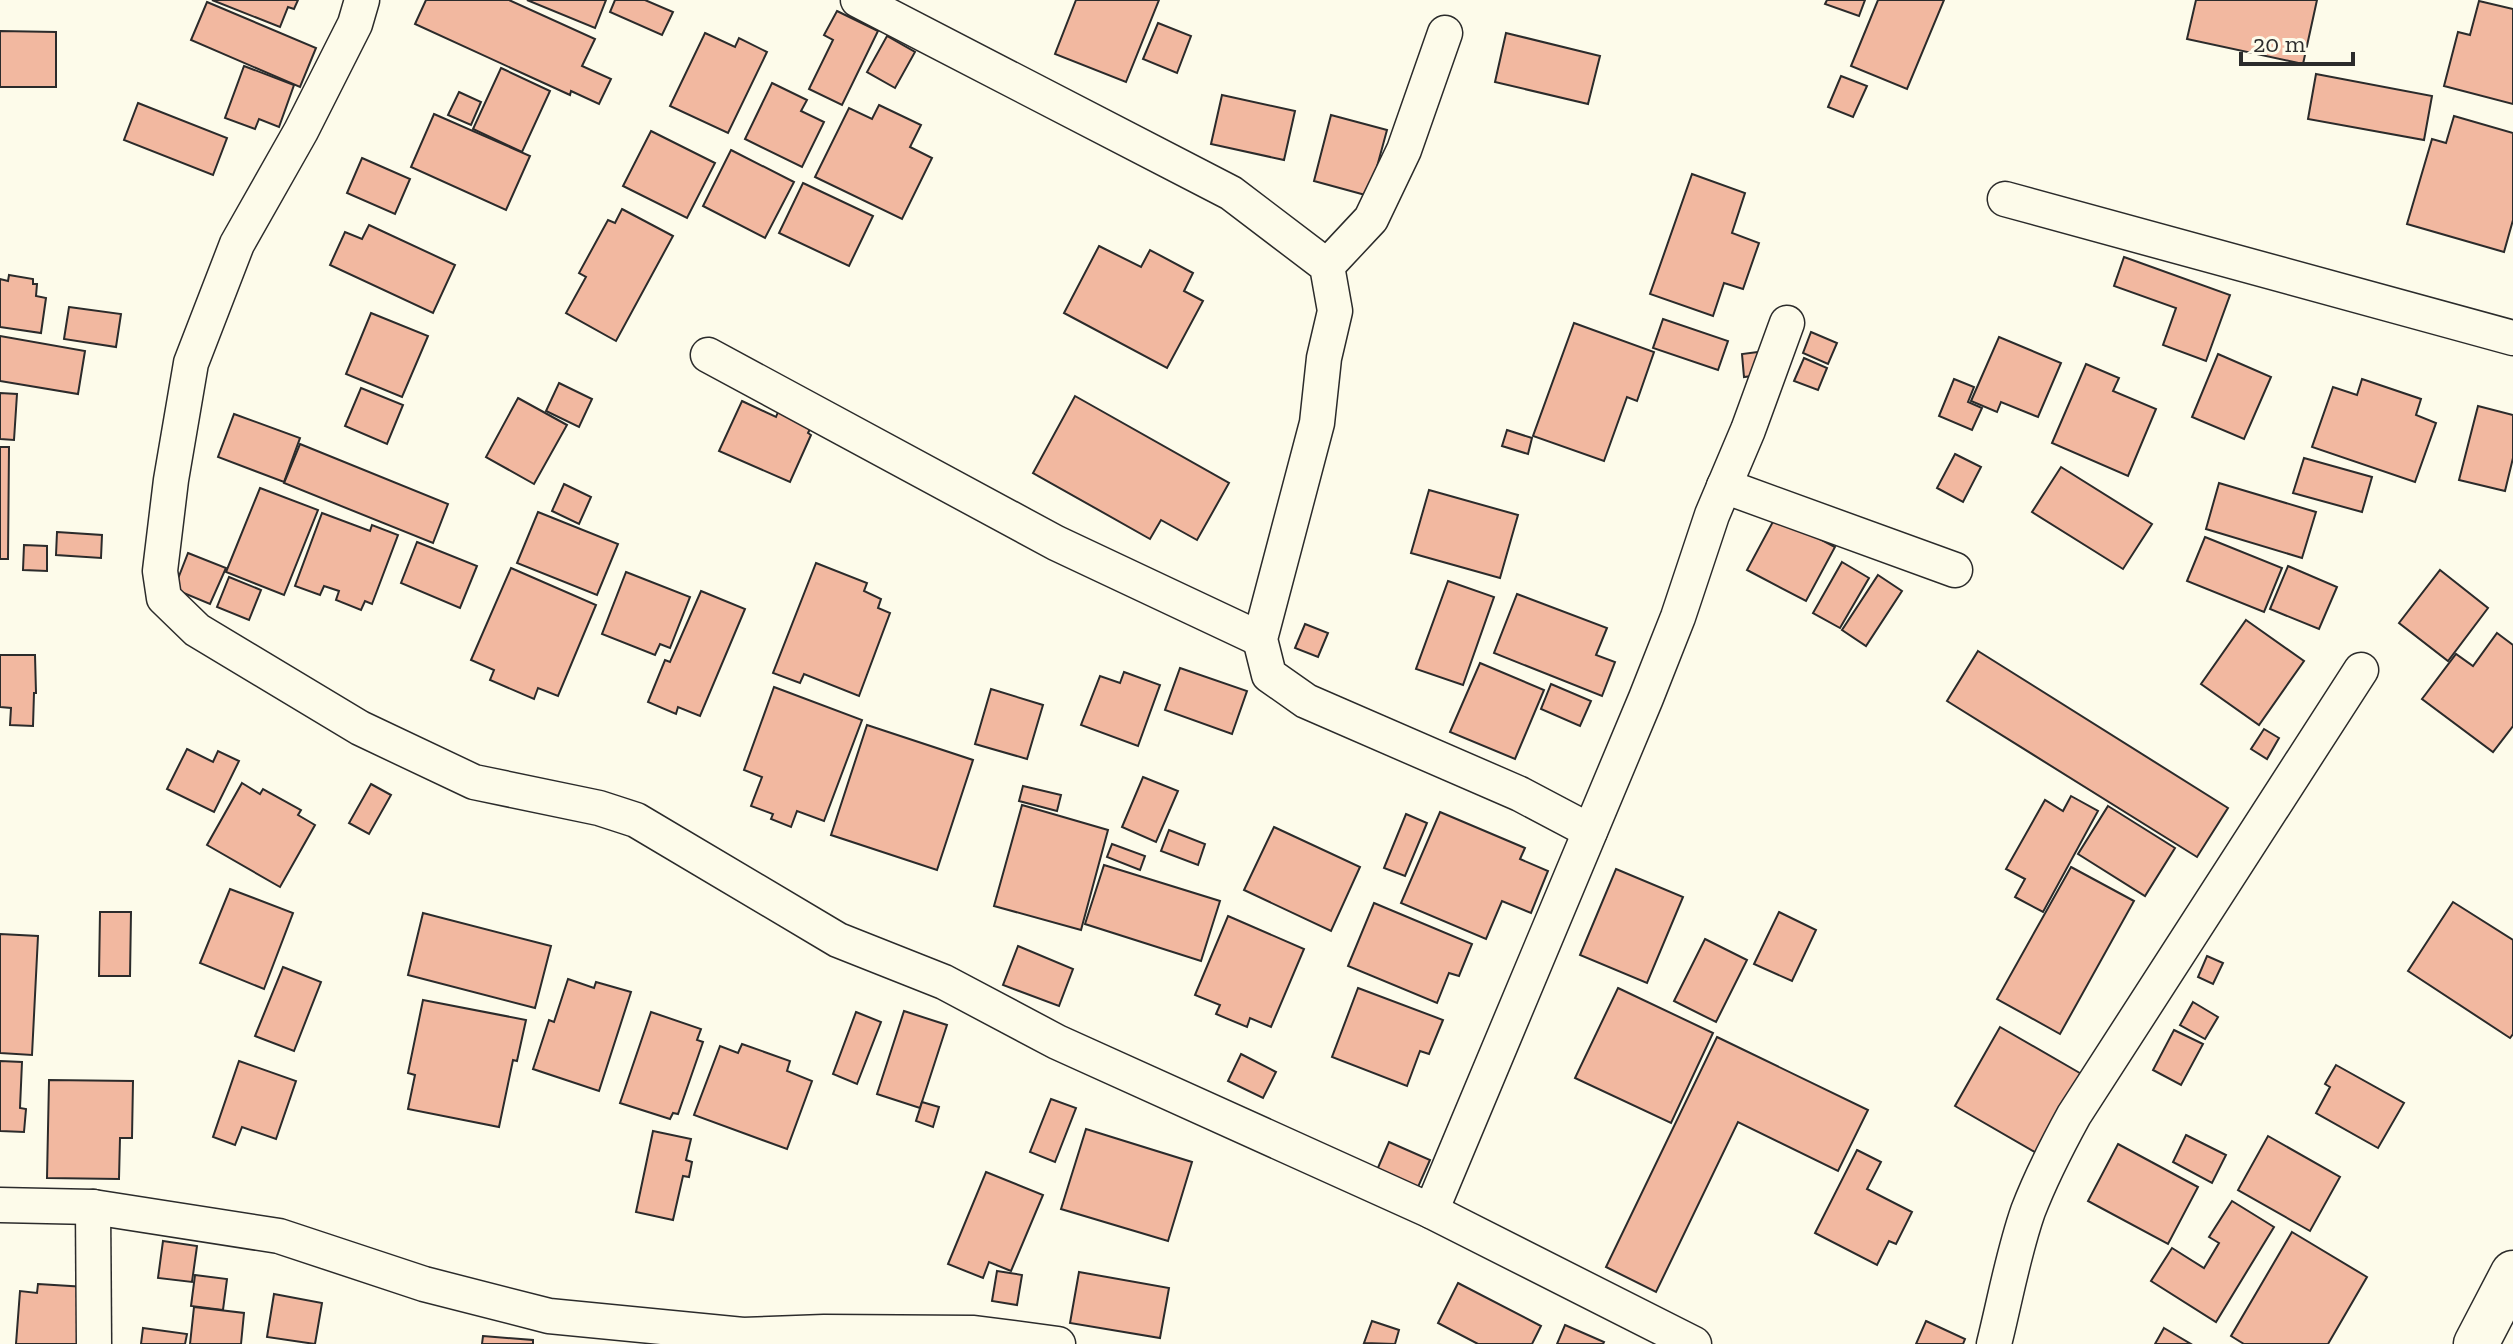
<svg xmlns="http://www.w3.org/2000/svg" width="2513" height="1344" font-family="'Zilla Slab',serif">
	<rect width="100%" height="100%" fill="#fdfbea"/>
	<g fill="#f2b8a0" stroke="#2b2b2b" stroke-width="2">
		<path d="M212,0H298L294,9L288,7L280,27Z"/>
		<path d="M426,0H509L595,39L582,66L611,79L599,104L571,91L570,95L415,24Z"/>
		<path d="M527,0H606L595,28Z"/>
		<path d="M615,0H645L673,12L662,35L610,12Z"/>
		<path d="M1076,0H1159L1126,82L1055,54Z"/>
		<path d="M1827,0H1865L1859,16L1825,4Z"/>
		<path d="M1878,0H1944L1907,89L1851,66Z"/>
		<path d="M2196,0H2317L2303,64L2187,39Z"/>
		<path d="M2479,1L2513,9V104L2444,86L2458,32L2470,35Z"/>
		<path d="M207,2L316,48L300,87L191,40Z"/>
		<path d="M837,11L878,31L842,105L809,89L833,40L824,35Z"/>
		<path d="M1158,23L1191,36L1177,73L1143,59Z"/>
		<path d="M0,31L56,32V87H0Z"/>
		<path d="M705,33L735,47L739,38L767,52L728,133L670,106Z"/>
		<path d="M1506,33L1600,56L1588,104L1495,82Z"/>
		<path d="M887,36L915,52L895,88L867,72Z"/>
		<path d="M244,66L294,85L279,127L259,119L255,129L225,118Z"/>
		<path d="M501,68L550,91L522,152L473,129Z"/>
		<path d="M2316,74L2432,96L2424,140L2308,119Z"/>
		<path d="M1841,76L1867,86L1853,117L1828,107Z"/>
		<path d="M772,83L807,100L801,111L824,122L802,167L745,139Z"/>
		<path d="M459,92L481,102L471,125L448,115Z"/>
		<path d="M1222,95L1295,111L1284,160L1211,144Z"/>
		<path d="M138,103L227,138L213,175L124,140Z"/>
		<path d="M879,105L921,125L910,147L932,158L902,219L815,177L849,108L872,119Z"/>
		<path d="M434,114L530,156L506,210L411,167Z"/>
		<path d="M1331,115L1387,130L1369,196L1314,181Z"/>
		<path d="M2454,116L2513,133V220L2504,252L2407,224L2432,139L2446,143Z"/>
		<path d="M651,131L715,163L687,218L623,186Z"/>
		<path d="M731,150L794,182L765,238L703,206Z"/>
		<path d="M362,158L410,179L395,214L347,193Z"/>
		<path d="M1692,174L1745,193L1732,233L1759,243L1743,289L1724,283L1713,316L1650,294Z"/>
		<path d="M803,183L873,216L849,266L779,233Z"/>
		<path d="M622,209L673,236L616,341L566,313L586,277L579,273L608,220L615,223Z"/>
		<path d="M369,225L455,265L433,313L330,265L345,232L362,239Z"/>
		<path d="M1099,246L1141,267L1150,250L1193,273L1184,291L1203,301L1167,368L1064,313Z"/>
		<path d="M2124,257L2230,295L2206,361L2163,345L2176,308L2114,286Z"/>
		<path d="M9,275L33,279V284H37L36,296L46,298L41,333L0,327V279L8,281Z"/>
		<path d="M69,307L121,314L116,347L64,339Z"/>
		<path d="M371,313L428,336L402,397L346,374Z"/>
		<path d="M1663,319L1728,341L1718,370L1653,348Z"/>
		<path d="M1574,323L1654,352L1637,401L1627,397L1604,461L1533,436Z"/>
		<path d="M1811,332L1837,343L1828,364L1803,353Z"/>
		<path d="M0,336L85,351L78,394L0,381Z"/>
		<path d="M1999,337L2061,363L2038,417L2001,402L1997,412L1971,401Z"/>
		<path d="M1766,351L1767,374L1744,377L1742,354Z"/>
		<path d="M2218,354L2271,377L2244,439L2192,417Z"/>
		<path d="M1804,358L1827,368L1818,390L1794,381Z"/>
		<path d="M2086,364L2119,378L2113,391L2156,409L2128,476L2052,443Z"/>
		<path d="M1954,379L1974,387L1968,402L1982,408L1972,430L1939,416Z"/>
		<path d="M2362,379L2421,399L2416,415L2436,423L2415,482L2312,447L2333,387L2357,395Z"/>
		<path d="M559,383L592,399L579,427L546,411Z"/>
		<path d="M361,388L403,405L387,444L345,426Z"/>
		<path d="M0,393L17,394L14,440L0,439Z"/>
		<path d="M1075,396L1229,483L1197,540L1161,520L1150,539L1033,473Z"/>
		<path d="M518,398L567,425L534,484L486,457Z"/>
		<path d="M742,401L776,417L778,412L811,427L808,433L811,435L790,482L719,451Z"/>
		<path d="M2478,406L2513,415V458L2505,491L2459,480Z"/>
		<path d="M234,414L300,438L284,482L218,457Z"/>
		<path d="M1507,430L1532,438L1528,454L1502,446Z"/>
		<path d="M300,444L448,504L433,543L284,483Z"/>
		<path d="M0,447H9L8,559H0Z"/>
		<path d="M1955,454L1981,467L1963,502L1937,488Z"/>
		<path d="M2304,458L2372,477L2362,512L2293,493Z"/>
		<path d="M2061,467L2152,524L2123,569L2032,512Z"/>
		<path d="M2219,483L2316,512L2302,558L2206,529Z"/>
		<path d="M564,484L591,497L579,524L552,511Z"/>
		<path d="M260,488L318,510L284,595L226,572Z"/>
		<path d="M1429,490L1518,515L1500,578L1411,553Z"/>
		<path d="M538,512L618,544L597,595L517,563Z"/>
		<path d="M322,513L370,531L372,525L398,535L372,604L365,601L361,610L336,600L339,591L324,586L320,595L295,586Z"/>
		<path d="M1776,516L1835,547L1806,601L1747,570Z"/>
		<path d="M57,532L102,535L101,558L56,555Z"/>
		<path d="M2205,537L2282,568L2264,612L2187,581Z"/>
		<path d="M417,542L477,566L460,608L401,583Z"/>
		<path d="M24,545L47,546V571L23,570Z"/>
		<path d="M188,553L226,568L210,604L174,589Z"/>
		<path d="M1842,562L1869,578L1840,628L1813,613Z"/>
		<path d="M816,563L867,583L864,591L881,599L878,608L890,613L859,696L804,674L800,683L773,673Z"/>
		<path d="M2288,566L2337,587L2319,629L2270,609Z"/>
		<path d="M511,568L596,605L558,696L538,688L534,699L490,680L494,670L471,660Z"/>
		<path d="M2440,570L2488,608L2448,661L2399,623Z"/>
		<path d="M626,572L690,597L670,648L660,644L655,655L602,634Z"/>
		<path d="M1878,575L1902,591L1866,646L1842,630Z"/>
		<path d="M229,577L261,590L249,620L217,607Z"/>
		<path d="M1448,581L1494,597L1463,685L1416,669Z"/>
		<path d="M701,591L745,609L700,716L678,707L676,714L648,702L665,660L670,662Z"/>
		<path d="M1517,594L1607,628L1596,655L1615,662L1602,696L1494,653Z"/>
		<path d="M2246,620L2304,661L2259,725L2201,684Z"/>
		<path d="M1305,624L1328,633L1318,657L1295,648Z"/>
		<path d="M2497,633L2513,645V726L2493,752L2422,699L2456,654L2473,666Z"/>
		<path d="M1978,651L2228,808L2197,857L1947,701Z"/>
		<path d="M0,655H35L36,693H34L33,726L10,725L11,708L0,707Z"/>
		<path d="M1480,663L1544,690L1515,759L1450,732Z"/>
		<path d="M1180,668L1247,691L1232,734L1165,710Z"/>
		<path d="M1124,672L1160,685L1138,746L1081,725L1100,676L1120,683Z"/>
		<path d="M1551,684L1591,701L1580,726L1541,709Z"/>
		<path d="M774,687L862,720L824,821L797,811L791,827L771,819L773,814L751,806L762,777L744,770Z"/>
		<path d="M991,689L1043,705L1027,759L975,744Z"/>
		<path d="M867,725L973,760L937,870L831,835Z"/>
		<path d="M2264,729L2279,738L2267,759L2251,749Z"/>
		<path d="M187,749L213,762L218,751L239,761L214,812L167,789Z"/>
		<path d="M1143,777L1178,791L1156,842L1122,827Z"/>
		<path d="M242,783L260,794L263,789L301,810L298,815L315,825L280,887L207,845Z"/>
		<path d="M371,784L391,795L369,834L349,823Z"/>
		<path d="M1023,786L1061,795L1057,811L1019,801Z"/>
		<path d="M2071,796L2098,811L2043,912L2015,897L2025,879L2006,869L2045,800L2063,811Z"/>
		<path d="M1022,805L1108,830L1081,930L994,906Z"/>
		<path d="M2108,806L2175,848L2145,896L2078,854Z"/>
		<path d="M1440,812L1525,848L1520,859L1548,871L1531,913L1502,901L1486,939L1401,903Z"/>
		<path d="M1406,814L1427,823L1405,876L1384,868Z"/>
		<path d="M1274,827L1360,867L1331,931L1244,890Z"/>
		<path d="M1169,830L1205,844L1198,865L1161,851Z"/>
		<path d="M1112,844L1145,856L1140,870L1107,857Z"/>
		<path d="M1104,865L1220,901L1201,961L1085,924Z"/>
		<path d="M2071,867L2134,901L2060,1034L1997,999Z"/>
		<path d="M1616,869L1683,897L1647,983L1580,955Z"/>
		<path d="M230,889L293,913L264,989L200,963Z"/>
		<path d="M2453,902L2513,940V1034L2510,1038L2408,971Z"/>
		<path d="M1374,903L1472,944L1459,976L1449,973L1437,1003L1348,966Z"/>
		<path d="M100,912H131L130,976H99Z"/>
		<path d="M1779,912L1816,930L1792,981L1754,964Z"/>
		<path d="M423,913L551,946L535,1008L408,975Z"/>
		<path d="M1228,916L1304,949L1271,1027L1250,1018L1247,1027L1216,1014L1220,1005L1195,995Z"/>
		<path d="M0,934L38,936L32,1055L0,1053Z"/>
		<path d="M1705,939L1747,960L1716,1022L1674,1001Z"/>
		<path d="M1018,946L1073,969L1059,1006L1003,985Z"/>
		<path d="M2207,956L2223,963L2213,984L2198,977Z"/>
		<path d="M283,967L321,982L294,1051L255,1036Z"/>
		<path d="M568,979L594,988L596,982L631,992L599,1091L533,1069L549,1020L554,1022Z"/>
		<path d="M1358,988L1443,1020L1429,1054L1420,1051L1407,1086L1332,1057Z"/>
		<path d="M1618,988L1713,1033L1671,1123L1575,1078Z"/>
		<path d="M423,1000L526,1020L517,1061L513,1060L499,1127L408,1109L415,1075L408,1073Z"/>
		<path d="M2193,1002L2218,1017L2205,1039L2180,1025Z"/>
		<path d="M904,1011L947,1025L920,1108L877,1094Z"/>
		<path d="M651,1012L701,1029L697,1040L703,1042L678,1114L673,1113L670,1119L620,1103Z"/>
		<path d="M856,1012L881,1022L857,1084L833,1074Z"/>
		<path d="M2000,1027L2085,1076L2040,1155L1955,1106Z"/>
		<path d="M2174,1030L2203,1044L2181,1085L2153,1070Z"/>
		<path d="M1717,1037L1868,1110L1838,1171L1738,1122L1656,1292L1606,1267Z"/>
		<path d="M742,1044L790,1061L787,1071L812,1081L787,1149L694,1115L720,1046L738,1053Z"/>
		<path d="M1241,1054L1276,1072L1263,1098L1228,1081Z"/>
		<path d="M0,1061L22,1062L20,1108L26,1109L24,1132L0,1131Z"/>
		<path d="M239,1061L296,1081L276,1139L242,1127L235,1145L213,1137Z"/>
		<path d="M2336,1065L2404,1103L2378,1148L2316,1113L2330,1087L2325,1084Z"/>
		<path d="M49,1080L133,1081L132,1138H120L119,1179L47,1178Z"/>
		<path d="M1051,1099L1076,1108L1055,1162L1030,1152Z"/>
		<path d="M922,1102L939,1107L933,1127L916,1121Z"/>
		<path d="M1086,1129L1192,1162L1168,1241L1061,1209Z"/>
		<path d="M653,1131L691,1139L686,1160L692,1162L689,1177L683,1176L673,1220L636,1212Z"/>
		<path d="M2186,1135L2226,1155L2212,1183L2173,1162Z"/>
		<path d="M2268,1136L2340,1177L2310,1231L2238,1190Z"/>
		<path d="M1389,1142L1430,1160L1418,1187L1377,1170Z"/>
		<path d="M2118,1144L2198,1187L2168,1244L2088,1201Z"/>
		<path d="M1857,1150L1881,1162L1867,1189L1912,1212L1896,1244L1889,1241L1877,1265L1815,1233Z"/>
		<path d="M986,1172L1043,1195L1011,1271L989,1262L983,1278L948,1264Z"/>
		<path d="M2232,1201L2274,1227L2216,1322L2151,1281L2172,1248L2204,1268L2219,1243L2209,1237Z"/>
		<path d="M2292,1232L2367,1277L2328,1344H2244L2231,1336Z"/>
		<path d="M163,1241L197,1246L192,1282L158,1278Z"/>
		<path d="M997,1271L1022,1275L1017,1305L992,1301Z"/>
		<path d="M1079,1272L1169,1288L1160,1338L1070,1323Z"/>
		<path d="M195,1275L227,1279L223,1310L191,1306Z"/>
		<path d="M1458,1283L1541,1326L1532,1344H1478L1438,1323Z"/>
		<path d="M38,1284L86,1287L82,1344H16L20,1291L37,1293Z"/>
		<path d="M274,1294L322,1303L315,1344L267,1337Z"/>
		<path d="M194,1307L244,1313L241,1344H190Z"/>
		<path d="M1372,1321L1399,1330L1395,1344L1364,1343Z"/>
		<path d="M1926,1321L1965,1339L1963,1344H1916Z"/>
		<path d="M1565,1325L1604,1342L1603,1344H1557Z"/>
		<path d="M143,1328L187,1334L185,1344H141Z"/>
		<path d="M2164,1328L2191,1344H2155Z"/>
		<path d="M483,1336L533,1340V1344H482Z"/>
	</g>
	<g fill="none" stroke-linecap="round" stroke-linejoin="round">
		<g stroke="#2b2b2b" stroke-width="37">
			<g id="minor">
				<path d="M362,0L355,24L301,131L237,244L191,363L171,480L160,571L164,598L197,630L360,728L474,782L599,808L636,820L838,940L944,982L1057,1042L1431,1211L1694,1344"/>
				<path d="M858,0L1231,193L1327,266L1335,311L1324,358L1317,423L1260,639L1269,675L1306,701L1520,794L1590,831"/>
				<path d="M2005,199L2513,338"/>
				<path d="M1327,266L1371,219L1404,150L1445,33"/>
				<path d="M708,355L1056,543L1260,639"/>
				<path d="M1724,486L1955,570"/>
				<path d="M0,1205L93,1207L279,1236L424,1284L549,1316L743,1335L824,1332L974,1333L1058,1344"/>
				<path d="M93,1207L94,1344"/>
				<path d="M1431,1211L1646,698L1678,617L1712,515L1748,430L1787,323"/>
				<path d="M1994,1344C2005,1300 2013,1254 2028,1211C2041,1177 2057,1146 2074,1115L2361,670"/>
			</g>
		</g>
		<g stroke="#2b2b2b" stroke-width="47">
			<path id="secondary" d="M2476,1344L2513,1273"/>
		</g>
		<use href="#minor" stroke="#fdfbea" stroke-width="34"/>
		<use href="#secondary" stroke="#fdfbea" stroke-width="44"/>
	</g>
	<path d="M2241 52v12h112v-12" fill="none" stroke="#2b2b2b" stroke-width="4"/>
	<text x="2253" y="52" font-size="24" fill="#2b2b2b" stroke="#fdfbea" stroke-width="6" paint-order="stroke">20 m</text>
</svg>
